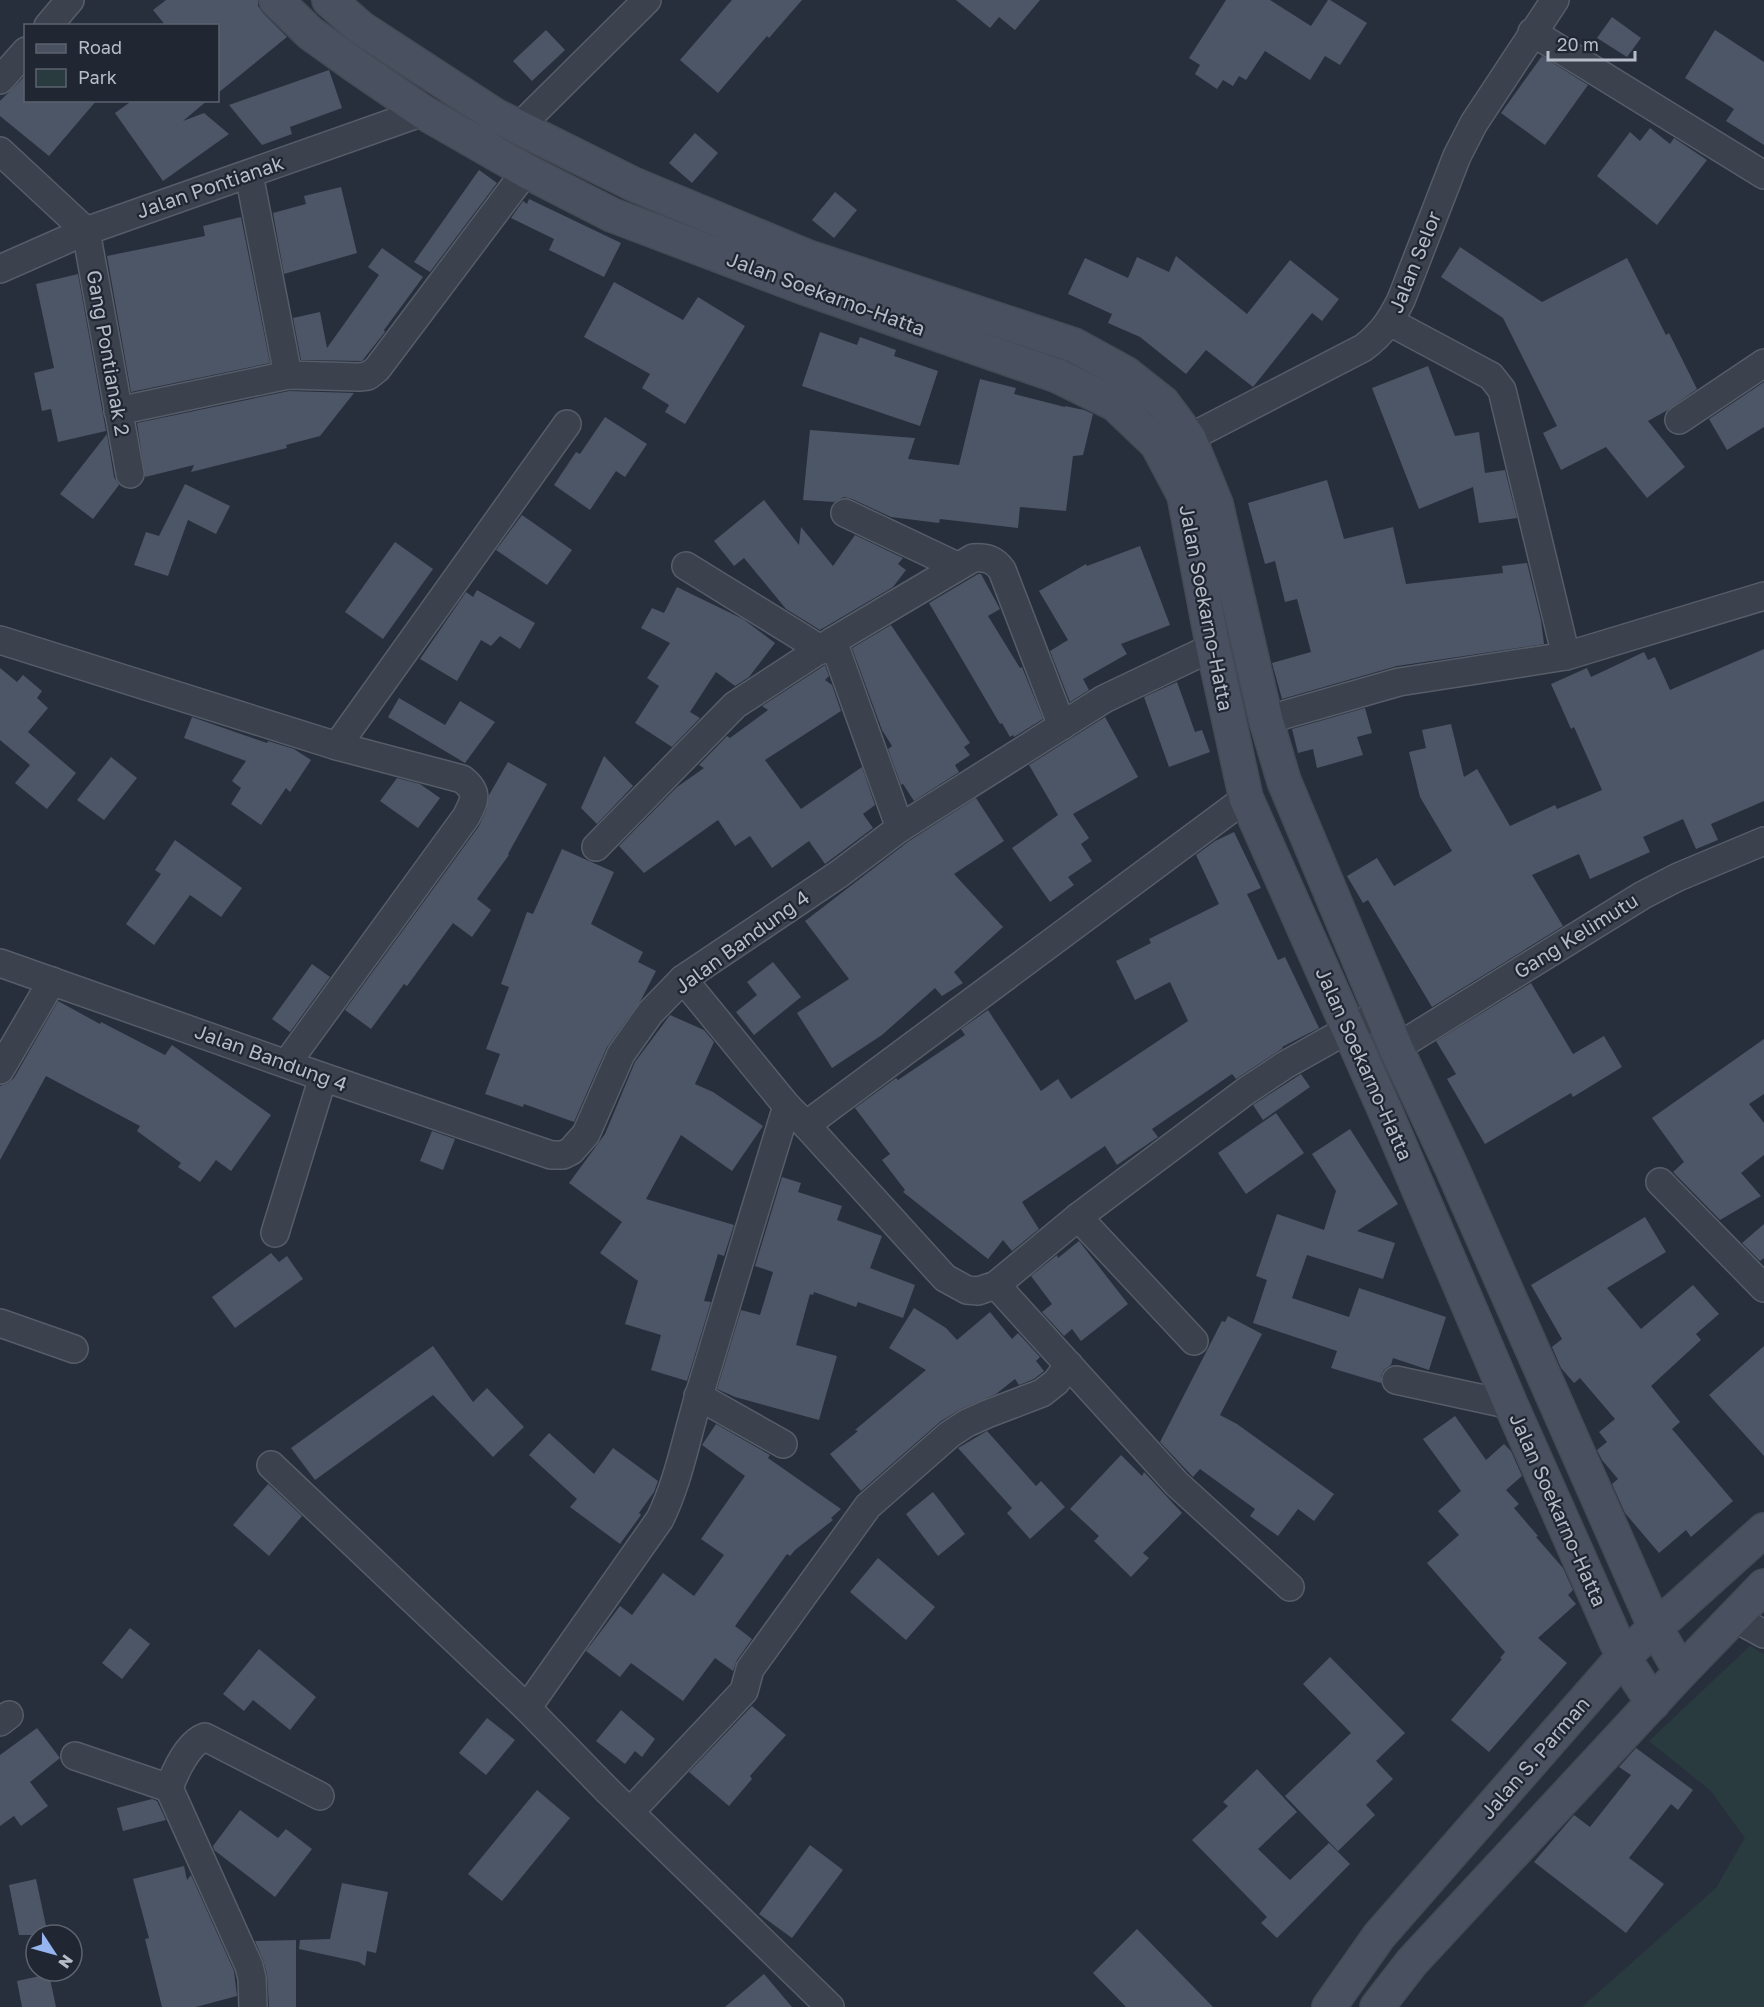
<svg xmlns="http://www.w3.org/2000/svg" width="1764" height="2007" font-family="'Golos Text',sans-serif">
	<rect width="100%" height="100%" fill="#272f3d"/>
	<path fill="#293b3e" d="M1750,1646L1764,1654V2007H1582L1716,1888L1745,1838L1711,1791L1649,1741Z"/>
	<g fill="#4d5666">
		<path d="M166,0H258V6L263,13L287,37L218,93V26H166L153,10Z"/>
		<path d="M732,0H802L769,38L767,36L718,93L680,60Z"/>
		<path d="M956,0H1040L1015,30L999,17L990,28Z"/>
		<path d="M1226,0H1270L1311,26L1328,0H1330L1367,23L1340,65L1325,56L1310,80L1265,51L1246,80L1239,76L1233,86L1223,80L1217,89L1195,74L1200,65L1189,58Z"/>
		<path d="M1612,17L1641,38L1627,57L1597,38Z"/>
		<path d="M546,30L565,50L532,81L513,61Z"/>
		<path d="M1715,30L1764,62V145L1726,121L1734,109L1685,78Z"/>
		<path d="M1542,56L1588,85L1545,145L1501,113Z"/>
		<path d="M329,70L342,108L290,127L292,134L262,145L229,105Z"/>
		<path d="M26,75V100H97L49,156L0,116V101Z"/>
		<path d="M133,100H208L183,121L204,113L229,134L163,181L115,113Z"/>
		<path d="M1650,128L1670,144L1674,138L1707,160L1657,225L1597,176L1630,132L1640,141Z"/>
		<path d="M695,133L718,153L692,183L669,163Z"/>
		<path d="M479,170L497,183L430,272L414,262Z"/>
		<path d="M341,187L357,253L284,274L273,213L306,204L304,196Z"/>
		<path d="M835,192L857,210L834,238L812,220Z"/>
		<path d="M529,199L621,243L604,277L549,250L554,239L511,218L523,201L527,204Z"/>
		<path d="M241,217L270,363L131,392L107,256L205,236L203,226Z"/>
		<path d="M1460,247L1542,302L1627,258L1666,335L1669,333L1697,389L1666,411L1648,421L1685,467L1647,498L1606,447L1561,470L1543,433L1557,426L1503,318L1441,277Z"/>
		<path d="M382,248L423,277L384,330L385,332L362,361L301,360L293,318L320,312L327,348L379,275L368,267Z"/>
		<path d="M1176,256L1247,314L1290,260L1339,299L1322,321L1312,313L1253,387L1206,350L1186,374L1140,337L1108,323L1112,314L1068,294L1085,258L1128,278L1137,257L1169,272Z"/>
		<path d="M78,274L106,431L58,442L51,409L42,411L34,373L54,368L36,284Z"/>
		<path d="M614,282L683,320L698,297L745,326L685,424L665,412L669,405L642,388L650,374L584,337Z"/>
		<path d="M820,332L857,345L860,337L896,350L894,356L938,371L920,426L802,386Z"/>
		<path d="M1428,366L1455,436L1479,432L1485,473L1505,470L1517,518L1479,523L1473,487L1419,509L1372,388Z"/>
		<path d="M980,379L1016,388L1014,394L1065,407V406L1084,410L1093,414L1083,455L1073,456L1066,511L1020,507L1018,528L940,519L939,523L891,517L852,499L844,497L834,502L803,500L810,430L915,438L908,459L959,465Z"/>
		<path d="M1764,382V427L1727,450L1709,419Z"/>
		<path d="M289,391L354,393L320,436L286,445L287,448L191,472L194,465L145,477L137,423Z"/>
		<path d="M605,417L647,444L625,477L616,471L590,510L554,485L576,452L580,454Z"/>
		<path d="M107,434L114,477L119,485L93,519L60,494Z"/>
		<path d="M1327,480L1344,539L1393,527L1406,584L1503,573L1502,566L1527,563L1541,620L1544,644L1397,666L1282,699L1272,663L1311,652L1297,599L1285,602L1275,561L1265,564L1248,503Z"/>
		<path d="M185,484L230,506L216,534L188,520L168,576L134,565L146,532L159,536Z"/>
		<path d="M764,500L799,545L801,527L833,566L855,535L903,558L898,564L906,570L893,587L820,630L786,609L744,558L734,566L714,541Z"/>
		<path d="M522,515L572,550L547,585L496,550Z"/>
		<path d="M395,542L433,569L383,639L345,612Z"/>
		<path d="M1140,546L1170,625L1121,644L1127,654L1083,679L1089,690L1070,702L1050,651L1068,640L1039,591L1086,564L1087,566Z"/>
		<path d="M978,574H981L1000,609L988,616L1020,668L1022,667L1043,719L1014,737L1013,735L1010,737L1002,723L1000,724L929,603Z"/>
		<path d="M677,587L743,619L775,643L749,677L735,686L716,672L690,712L700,718L672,747L635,723L659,686L647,678L670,643L641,628L652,608L664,613Z"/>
		<path d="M477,590L535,623L520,649L500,636L491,646L481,640L457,681L420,659L466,592L473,597Z"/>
		<path d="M891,625L970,743L964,747L970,755L955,765L959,772L914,801L903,784L901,785L888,749L892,746L882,730L852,648Z"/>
		<path d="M1764,649V801L1711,824L1718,840L1696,849L1683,819L1643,837L1650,852L1590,879L1579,854L1532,875L1563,926L1432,1007L1368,900L1363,903L1347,876L1377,858L1394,886L1452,851L1420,797L1409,752L1426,748L1422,730L1451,724L1464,777L1477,769L1510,826L1555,805L1557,809L1602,790L1574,727L1571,729L1551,684L1587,668L1591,677L1644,652L1648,660L1655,657L1670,690Z"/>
		<path d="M825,665L829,676L825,680L832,685L841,711L765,760L801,809L862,767L875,805L863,814L873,828L825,864L809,841L772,868L750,836L735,846L718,820L644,873L619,846L677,787L704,768L699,765L727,736L730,738L768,710L762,706Z"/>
		<path d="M0,668L17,682L23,675L42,691L37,698L48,708L28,732L76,773L47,809L15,783L30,765L0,740Z"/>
		<path d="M1177,682L1195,732L1202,730L1210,752L1169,767L1144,697Z"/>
		<path d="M399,698L445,725L460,701L495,722L465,763L388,717Z"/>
		<path d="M1365,708L1372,733L1357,737L1363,755L1317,768L1313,749L1298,753L1292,729Z"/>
		<path d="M192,717L267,743L268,741L294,749L311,760L290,792L286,788L261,825L231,804L241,788L232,781L246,761L184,738Z"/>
		<path d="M1105,717L1138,777L1073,814L1089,838L1081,844L1092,861L1068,877L1074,885L1050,902L1012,848L1058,815L1029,765Z"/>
		<path d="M604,756L633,786L597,824L581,808Z"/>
		<path d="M111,757L137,778L104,820L77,800Z"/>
		<path d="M508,762L547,784L508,854L509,855L477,899L491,910L472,937L453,923L407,986L404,984L371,1029L345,1010L479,826L486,811L489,795Z"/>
		<path d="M397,778L420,784L440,798L418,828L380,801Z"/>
		<path d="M976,798L1004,841L954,874L1003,927L954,972L963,983L942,996L935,988L882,1035L832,1068L797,1013L849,979L805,921L909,841Z"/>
		<path d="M1234,832L1261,888L1247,894L1278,960L1285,957L1319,1028L1282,1047L1283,1048L1236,1079L1232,1074L1152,1129L1158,1137L1117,1165L1105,1146L1022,1202L1039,1229L1012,1251L1003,1240L988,1259L903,1192L905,1190L882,1160L890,1154L855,1108L896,1078L898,1080L965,1035L961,1029L988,1010L1041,1091L1058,1079L1071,1099L1188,1021L1170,982L1135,1000L1116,961L1151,943L1149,939L1219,904L1196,855L1215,841Z"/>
		<path d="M175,840L242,888L221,917L190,895L154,945L126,924L161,874L155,870Z"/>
		<path d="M562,849L614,872L591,924L643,952L638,962L656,971L641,1000L607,1047L574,1122L524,1104L523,1107L485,1094L500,1054L486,1049L509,987L501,984L527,912L533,914Z"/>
		<path d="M773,962L801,997L754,1035L736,1012L757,995L747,982Z"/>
		<path d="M312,964L330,977L290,1032L272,1019Z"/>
		<path d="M1531,983L1573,1054L1604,1036L1622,1067L1573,1097L1571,1093L1485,1144L1447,1079L1456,1074L1436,1041Z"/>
		<path d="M58,1001L100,1024L101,1022L165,1055L172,1045L271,1115L231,1171L216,1160L200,1182L178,1167L181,1163L137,1131L140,1126L46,1076L0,1160V1086L8,1083L14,1078Z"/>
		<path d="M670,1015L704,1030L714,1042L695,1084L713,1092L763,1126L732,1171L681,1135L646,1199L734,1225L724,1256L718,1254L704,1301L711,1302L687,1381L651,1370L661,1335L625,1324L638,1281L600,1253L622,1222L569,1183L605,1134L635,1062Z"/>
		<path d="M1764,1039V1094L1749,1104L1764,1123V1155L1741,1173L1761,1196L1720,1220L1673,1172L1684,1162L1652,1118Z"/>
		<path d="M1301,1074L1310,1087L1263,1120L1253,1105Z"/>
		<path d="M1276,1113L1304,1153L1246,1194L1218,1153Z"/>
		<path d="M1350,1129L1398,1204L1357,1231L1395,1243L1383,1279L1307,1255L1292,1298L1349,1317L1359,1288L1446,1317L1429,1370L1393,1358L1391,1365L1384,1370L1381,1376V1383L1331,1368L1337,1351L1253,1323L1267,1280L1256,1276L1277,1214L1324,1230L1336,1191L1312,1154Z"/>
		<path d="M432,1131L455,1139L443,1170L420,1161Z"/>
		<path d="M782,1177L801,1183L798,1192L842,1206L837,1220L882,1236L870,1268L915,1285L903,1318L858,1302L856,1307L814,1292L813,1295L810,1294L796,1345L837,1356L819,1420L735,1397L717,1389L741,1310L760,1315L773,1272L755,1266Z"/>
		<path d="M1645,1217L1666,1252L1607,1288L1641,1329L1693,1285L1719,1314L1696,1334L1701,1340L1651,1386L1680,1422L1672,1429L1733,1501L1691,1537L1686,1530L1659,1553L1625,1513L1612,1484L1618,1479L1602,1460L1597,1450L1607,1442L1599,1432L1615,1419L1580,1378L1574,1383L1561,1368L1552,1347L1562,1339L1531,1285Z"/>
		<path d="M1764,1224V1258L1760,1261L1742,1243Z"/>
		<path d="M1079,1241L1128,1304L1081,1341L1072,1329L1064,1336L1042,1312L1052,1304L1031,1276L1057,1255L1058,1258Z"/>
		<path d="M271,1253L279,1262L287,1256L303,1279L235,1328L212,1297Z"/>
		<path d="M914,1308L946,1328L957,1340L990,1312L1012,1339L1018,1333L1040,1357L1036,1361L1044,1371L1034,1379L1019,1385L1015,1379L996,1394L961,1409L941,1421L861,1491L830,1454L858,1431L855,1430L926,1370L889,1348Z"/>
		<path d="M1228,1316L1262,1334L1220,1415L1237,1424L1334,1494L1314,1521L1298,1509L1278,1536L1250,1516L1255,1509L1200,1469L1193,1477L1160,1442L1222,1321L1225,1322Z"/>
		<path d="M433,1346L473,1402L487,1388L524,1427L493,1457L433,1395L315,1480L291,1448Z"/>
		<path d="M1764,1346V1456L1709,1395Z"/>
		<path d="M1455,1416L1486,1460L1504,1444L1511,1451L1522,1476L1506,1490L1519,1504L1514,1508L1538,1536L1536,1537L1563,1568L1573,1590L1568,1595L1576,1604L1538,1638L1567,1663L1489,1752L1451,1720L1502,1659L1500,1658L1505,1652L1427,1563L1459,1535L1438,1511L1461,1491L1423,1439Z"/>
		<path d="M716,1424L770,1455L768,1458L841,1509L831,1518L833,1520L795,1550L790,1556L787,1554L735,1626L752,1639L737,1660L733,1671L715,1658L683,1701L631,1663L620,1677L586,1651L620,1606L632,1615L663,1573L694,1596L724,1555L701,1539L745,1476L702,1445Z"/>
		<path d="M987,1431L1036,1486L1041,1481L1065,1507L1030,1539L1007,1513L1012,1508L958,1448Z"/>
		<path d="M549,1433L594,1474L613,1448L658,1481L654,1492L639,1513L641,1515L620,1544L570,1507L577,1499L529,1455Z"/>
		<path d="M1121,1455L1142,1476L1144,1472L1182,1513L1143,1553L1149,1558L1131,1577L1094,1541L1099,1536L1070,1509Z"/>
		<path d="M268,1484L302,1516L269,1556L233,1525Z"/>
		<path d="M933,1492L965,1534L938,1556L906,1514Z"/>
		<path d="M878,1558L935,1607L906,1640L850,1592Z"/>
		<path d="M130,1628L150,1644L122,1679L102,1663Z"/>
		<path d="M259,1649L316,1697L290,1730L253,1700L244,1711L223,1694Z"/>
		<path d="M1330,1657L1405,1733L1376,1761L1393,1779L1366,1805L1375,1815L1338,1851L1285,1796L1351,1733L1303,1684Z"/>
		<path d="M752,1706L786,1735L750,1776L752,1779L729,1806L689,1772Z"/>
		<path d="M621,1710L655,1739L642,1757L635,1751L625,1764L596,1741Z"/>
		<path d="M487,1718L515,1740L486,1775L459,1753Z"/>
		<path d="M37,1728L60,1758L30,1782L48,1806L21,1826L14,1816L0,1826V1755Z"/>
		<path d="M1636,1748L1693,1790L1678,1810L1671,1804L1629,1858L1664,1884L1626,1933L1534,1862L1574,1815L1590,1827L1631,1775L1619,1767Z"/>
		<path d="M1257,1769L1297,1812L1258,1849L1290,1880L1329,1843L1350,1864L1277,1938L1261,1923L1267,1917L1192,1840L1228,1806L1223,1802Z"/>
		<path d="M537,1790L570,1818L502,1901L468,1874Z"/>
		<path d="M152,1799L157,1801L166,1820L123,1831L117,1808Z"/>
		<path d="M240,1810L278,1838L286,1829L312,1849L275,1897L214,1850L213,1846Z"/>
		<path d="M810,1845L843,1870L792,1938L759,1914Z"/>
		<path d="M184,1866L187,1880L191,1875L234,1971L237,1996L196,2007H162L145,1939L149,1938L133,1879Z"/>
		<path d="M36,1879L48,1935H19L9,1885Z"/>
		<path d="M342,1883L388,1892L376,1953L367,1951L365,1966L359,1962L299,1949L300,1940L330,1939Z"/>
		<path d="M1137,1929L1213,2007H1126L1093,1973Z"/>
		<path d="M296,1940V2007H269L267,1974L263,1960L255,1941Z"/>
		<path d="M49,1974L56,2007H22L17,1981Z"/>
		<path d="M764,1974L792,2007H725Z"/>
	</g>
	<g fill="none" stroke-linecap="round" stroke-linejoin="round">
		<g stroke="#565d68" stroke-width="30">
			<g id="minor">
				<path d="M48,26L70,0"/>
				<path d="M1532,32L1764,175"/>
				<path d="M0,80L26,51"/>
				<path d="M519,127L647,0"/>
				<path d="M0,151L86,231L130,474"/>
				<path d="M249,174L288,375"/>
				<path d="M0,269L86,231L423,112"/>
				<path d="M1390,322L1491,376L1502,390L1566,656"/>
				<path d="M118,411L288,375L359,377L368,376L377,369L526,171"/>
				<path d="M1679,420L1764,363"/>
				<path d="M1189,438L1363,348C1382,334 1391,320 1401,300L1457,156L1474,123L1555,0"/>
				<path d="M845,513L957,566"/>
				<path d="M686,566L822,650"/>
				<path d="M0,640L337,746L462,779C479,792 475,800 466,817L287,1063"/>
				<path d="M833,641L900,828"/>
				<path d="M1266,720L1399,682L1566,656L1764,596"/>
				<path d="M337,746L567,424"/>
				<path d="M596,847L735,705L833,641L973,558C986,557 994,559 1002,570L1062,726"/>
				<path d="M0,963L323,1077L551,1155H563L571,1151L586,1134L621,1054L650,1013L683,979L839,874L900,828L1104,699L1213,647"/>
				<path d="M683,979L787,1106L806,1125L945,1278L967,1290L978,1291L996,1285L1078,1217L1246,1091L1285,1065L1349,1029L1381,1013"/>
				<path d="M1396,1048L1643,895L1678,877L1764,841"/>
				<path d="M0,1070L52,981"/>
				<path d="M787,1106C758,1200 729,1295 701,1389C687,1433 680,1478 660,1519L527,1708L608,1791L830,2007"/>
				<path d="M806,1125L1246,798"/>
				<path d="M1660,1182L1764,1288"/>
				<path d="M1078,1217L1194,1341"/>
				<path d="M275,1233L323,1077"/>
				<path d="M996,1285L1177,1484L1290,1587"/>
				<path d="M0,1323L74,1349"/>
				<path d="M1396,1380L1511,1405"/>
				<path d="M698,1396L783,1444"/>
				<path d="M271,1465L527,1708"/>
				<path d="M1733,1617L1764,1634"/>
				<path d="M0,1722L9,1715"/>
				<path d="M75,1756L169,1788"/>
				<path d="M630,1812L744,1691L750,1669L868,1506L950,1434L967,1423L987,1414L1042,1393L1056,1382L1069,1365"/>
				<path d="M253,2007L252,1978L249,1966L169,1788C175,1772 188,1743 205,1737L320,1796"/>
			</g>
		</g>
		<g stroke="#444b57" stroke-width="36">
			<g id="secondary">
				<path d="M276,0L310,33L356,66L423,112L526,171L612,215L805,288L1058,376L1115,404L1157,444L1184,495L1213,647L1246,798L1386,1113L1511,1405L1623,1657L1653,1703"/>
				<path d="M329,0L361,28L496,116L633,184L808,257L1074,345L1125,373L1163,403L1189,438L1216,504L1266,720L1284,781L1396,1048L1452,1168L1655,1627L1681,1672"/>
				<path d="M1329,2007L1379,1936L1623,1657L1764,1530"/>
				<path d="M1377,2007L1412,1962L1681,1672L1764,1586"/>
			</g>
		</g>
		<use href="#minor" stroke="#3b424e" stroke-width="27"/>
		<use href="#secondary" stroke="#495160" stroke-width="33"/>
	</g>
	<g text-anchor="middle" stroke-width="4.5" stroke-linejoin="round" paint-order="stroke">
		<g font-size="20" fill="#b7bdc8" stroke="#202733">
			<text transform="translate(210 187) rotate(-19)" y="7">Jalan Pontianak</text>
			<text transform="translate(1415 262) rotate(-68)" y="7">Jalan Selor</text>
			<text transform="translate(826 294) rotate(20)" y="7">Jalan Soekarno-Hatta</text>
			<text transform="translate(108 353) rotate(80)" y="7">Gang Pontianak 2</text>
			<text transform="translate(1206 608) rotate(79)" y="7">Jalan Soekarno-Hatta</text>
			<text transform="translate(1576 936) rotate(-32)" y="7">Gang Kelimutu</text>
			<text transform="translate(742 942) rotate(-36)" y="7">Jalan Bandung 4</text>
			<text transform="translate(271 1058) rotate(20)" y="7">Jalan Bandung 4</text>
			<text transform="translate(1364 1064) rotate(66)" y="7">Jalan Soekarno-Hatta</text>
			<text transform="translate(1558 1510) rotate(66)" y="7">Jalan Soekarno-Hatta</text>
			<text transform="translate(1535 1758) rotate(-49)" y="7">Jalan S. Parman</text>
		</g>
	</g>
	<rect x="24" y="24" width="195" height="78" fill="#202733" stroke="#5c636f" stroke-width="1.5"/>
	<rect x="36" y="44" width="30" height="9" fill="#495160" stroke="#5c636f" stroke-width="1.5"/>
	<text x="78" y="54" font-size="18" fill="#b7bdc8">Road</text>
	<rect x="36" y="69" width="30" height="18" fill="#293b3e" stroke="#5c636f" stroke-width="1.5"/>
	<text x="78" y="84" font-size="18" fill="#b7bdc8">Park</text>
	<g transform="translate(54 1953) rotate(126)"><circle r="28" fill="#202733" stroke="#5c636f" stroke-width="1.5"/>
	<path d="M0-4.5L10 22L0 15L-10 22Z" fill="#95b4f0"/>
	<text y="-9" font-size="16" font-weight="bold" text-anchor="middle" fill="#b7bdc8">N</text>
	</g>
	<path d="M1548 51v9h87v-9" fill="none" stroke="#b7bdc8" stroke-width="3"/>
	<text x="1557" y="51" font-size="18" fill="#b7bdc8" stroke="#202733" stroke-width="4.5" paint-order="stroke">20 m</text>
</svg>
